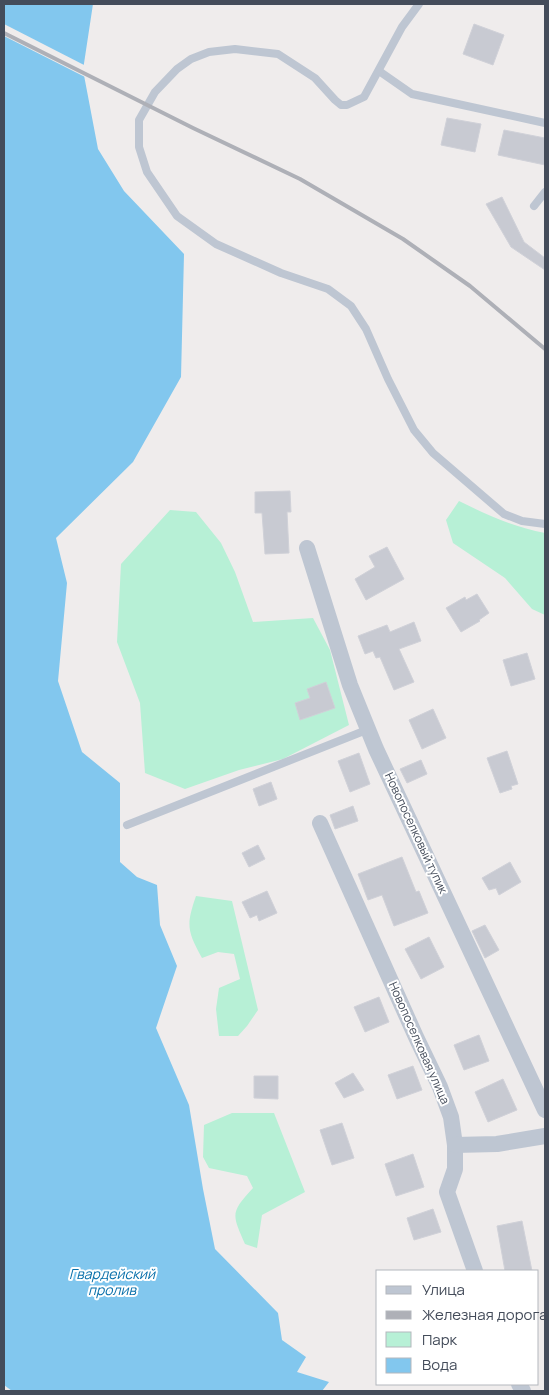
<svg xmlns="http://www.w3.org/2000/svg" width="549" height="1395" font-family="Manrope,sans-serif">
	<rect width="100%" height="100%" fill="#efecec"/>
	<g fill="#b7f0d6">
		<path d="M459,501C487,515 514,527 545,533V615L532,609L505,578L453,543L446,520Z"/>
		<path d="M170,510L196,512L221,543L235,572L253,622L313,618L330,650L349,725L283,759L239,770L185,789L145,773L140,703L117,642L121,564Z"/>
		<path d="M196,896L232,901L258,1010L247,1026L238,1036H219L216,1009L219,988L240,979L234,954L218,952L202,958C187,931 186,925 196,896Z"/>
		<path d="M232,1113H274L305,1192L262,1215L257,1248L245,1244C232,1214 230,1213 253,1188L247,1176L209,1168L203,1157L204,1125Z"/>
	</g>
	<path fill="#82c7ee" d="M4,4H93L83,70L98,149L124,191L184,254L181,377L133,462L56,538L67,583L58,681L82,752L120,783V862L137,877L157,885L160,925L177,966L156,1028L189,1105L203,1189L215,1249L278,1313L282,1340L306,1357L297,1372L329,1382L322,1391H12L4,1385Z"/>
	<path fill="#efecec" d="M4,24L86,66L87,78L4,36Z"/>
	<g fill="#c8cad2" stroke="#d0d1d8">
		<path d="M474,24L504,35L493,65L463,54Z"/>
		<path d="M447,118L481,124L475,152L441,145Z"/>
		<path d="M504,130L545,138V165L498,155Z"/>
		<path d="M502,197L524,242L545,258V270L511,247L486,204Z"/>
		<path d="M290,491L291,512H287L289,553L265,554L262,513H255V492Z"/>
		<path d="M387,547L404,579L366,600L355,579L375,567L369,556Z"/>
		<path d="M477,594L489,613L479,620L480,621L461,632L446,608L465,597L466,600Z"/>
		<path d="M414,622L421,641L399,649L414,682L394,690L380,657L376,658L373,651L365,654L358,636L387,625L390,632Z"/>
		<path d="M527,653L535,679L511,686L503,660Z"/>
		<path d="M326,682L335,708L300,720L295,703L310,698L307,689Z"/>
		<path d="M433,709L446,738L422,749L409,720Z"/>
		<path d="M507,751L518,784L511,786L512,789L500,793L487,758Z"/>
		<path d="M359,753L370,784L350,792L338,761Z"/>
		<path d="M421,760L427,774L407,783L400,769Z"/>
		<path d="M271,782L277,799L259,806L253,789Z"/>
		<path d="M353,806L358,821L335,829L330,815Z"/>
		<path d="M258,845L265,859L249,867L242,853Z"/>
		<path d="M402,857L416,892L419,891L428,913L394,926L382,895L368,900L358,874Z"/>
		<path d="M510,862L521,882L499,895L496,888L489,890L482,878Z"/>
		<path d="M267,891L277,913L259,921L257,915L250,918L242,902Z"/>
		<path d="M485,925L499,950L485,958L472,931Z"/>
		<path d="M429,937L444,967L421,979L405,949Z"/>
		<path d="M379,997L389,1022L365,1032L354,1007Z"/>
		<path d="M479,1035L489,1061L464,1070L454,1045Z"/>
		<path d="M413,1066L422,1090L397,1099L388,1075Z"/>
		<path d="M353,1073L364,1090L344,1098L335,1083Z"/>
		<path d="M254,1076H278V1099L254,1098Z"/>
		<path d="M503,1079L517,1110L488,1122L475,1092Z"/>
		<path d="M342,1123L354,1158L332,1165L320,1130Z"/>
		<path d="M413,1154L424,1187L396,1196L385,1164Z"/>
		<path d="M433,1209L441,1232L414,1240L407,1218Z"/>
		<path d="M522,1221L532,1271H505L497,1226Z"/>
	</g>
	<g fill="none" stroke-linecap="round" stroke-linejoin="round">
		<g stroke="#bec6d2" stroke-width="8">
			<path d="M419,4L402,27L364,97L347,105H341L335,100L315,78L278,54L235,49L209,52L191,59L177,69L155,92L139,120V147L147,172L177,216L216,244L281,273L328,289L351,306L366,329L388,379L414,430L433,453L504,514L522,521L545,524"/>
			<path d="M379,71L412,94L545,123"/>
			<path d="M534,206L545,192"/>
			<path d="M127,825L369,729"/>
		</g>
		<g stroke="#bec6d2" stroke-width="16">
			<path d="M307,548L350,685L376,749L545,1110"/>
			<path d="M320,823L416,1037L440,1087L451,1117L455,1145V1169L447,1192L475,1271"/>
			<path d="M455,1145L497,1144L545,1136"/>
			<path d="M519,1384L523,1391"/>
		</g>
		<path stroke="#aeb0b7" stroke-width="4" d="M4,33L193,128L300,179L403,239L470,286L545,349"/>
	</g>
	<g text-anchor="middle" stroke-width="4" stroke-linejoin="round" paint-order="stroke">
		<g font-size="12" fill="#444c5a" stroke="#fff">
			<text transform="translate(416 833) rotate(65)" y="4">Новопоселковый тупик</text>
			<text transform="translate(419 1043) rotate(66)" y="4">Новопоселковая улица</text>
		</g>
		<g font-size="14" font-style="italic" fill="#076faa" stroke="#fff">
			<text x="112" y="1279">Гвардейский<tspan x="112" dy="16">пролив</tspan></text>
		</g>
	</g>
	<rect width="549" height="1395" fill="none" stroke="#444c5a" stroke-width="10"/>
	<rect x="376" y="1270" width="162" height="115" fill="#ffffff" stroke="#b4b7bd"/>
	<rect x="386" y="1286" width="25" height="8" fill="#bec6d2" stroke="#b4b7bd"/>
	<text x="422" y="1295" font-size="15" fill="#444c5a">Улица</text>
	<rect x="386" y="1311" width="25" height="8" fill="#aeb0b7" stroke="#b4b7bd"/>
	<text x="422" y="1320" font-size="15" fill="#444c5a">Железная дорога</text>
	<rect x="386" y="1332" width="25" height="15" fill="#b7f0d6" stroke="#b4b7bd"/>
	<text x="422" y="1345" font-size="15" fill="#444c5a">Парк</text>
	<rect x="386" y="1358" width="25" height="15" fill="#82c7ee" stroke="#b4b7bd"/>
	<text x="422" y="1370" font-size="15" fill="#444c5a">Вода</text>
</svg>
